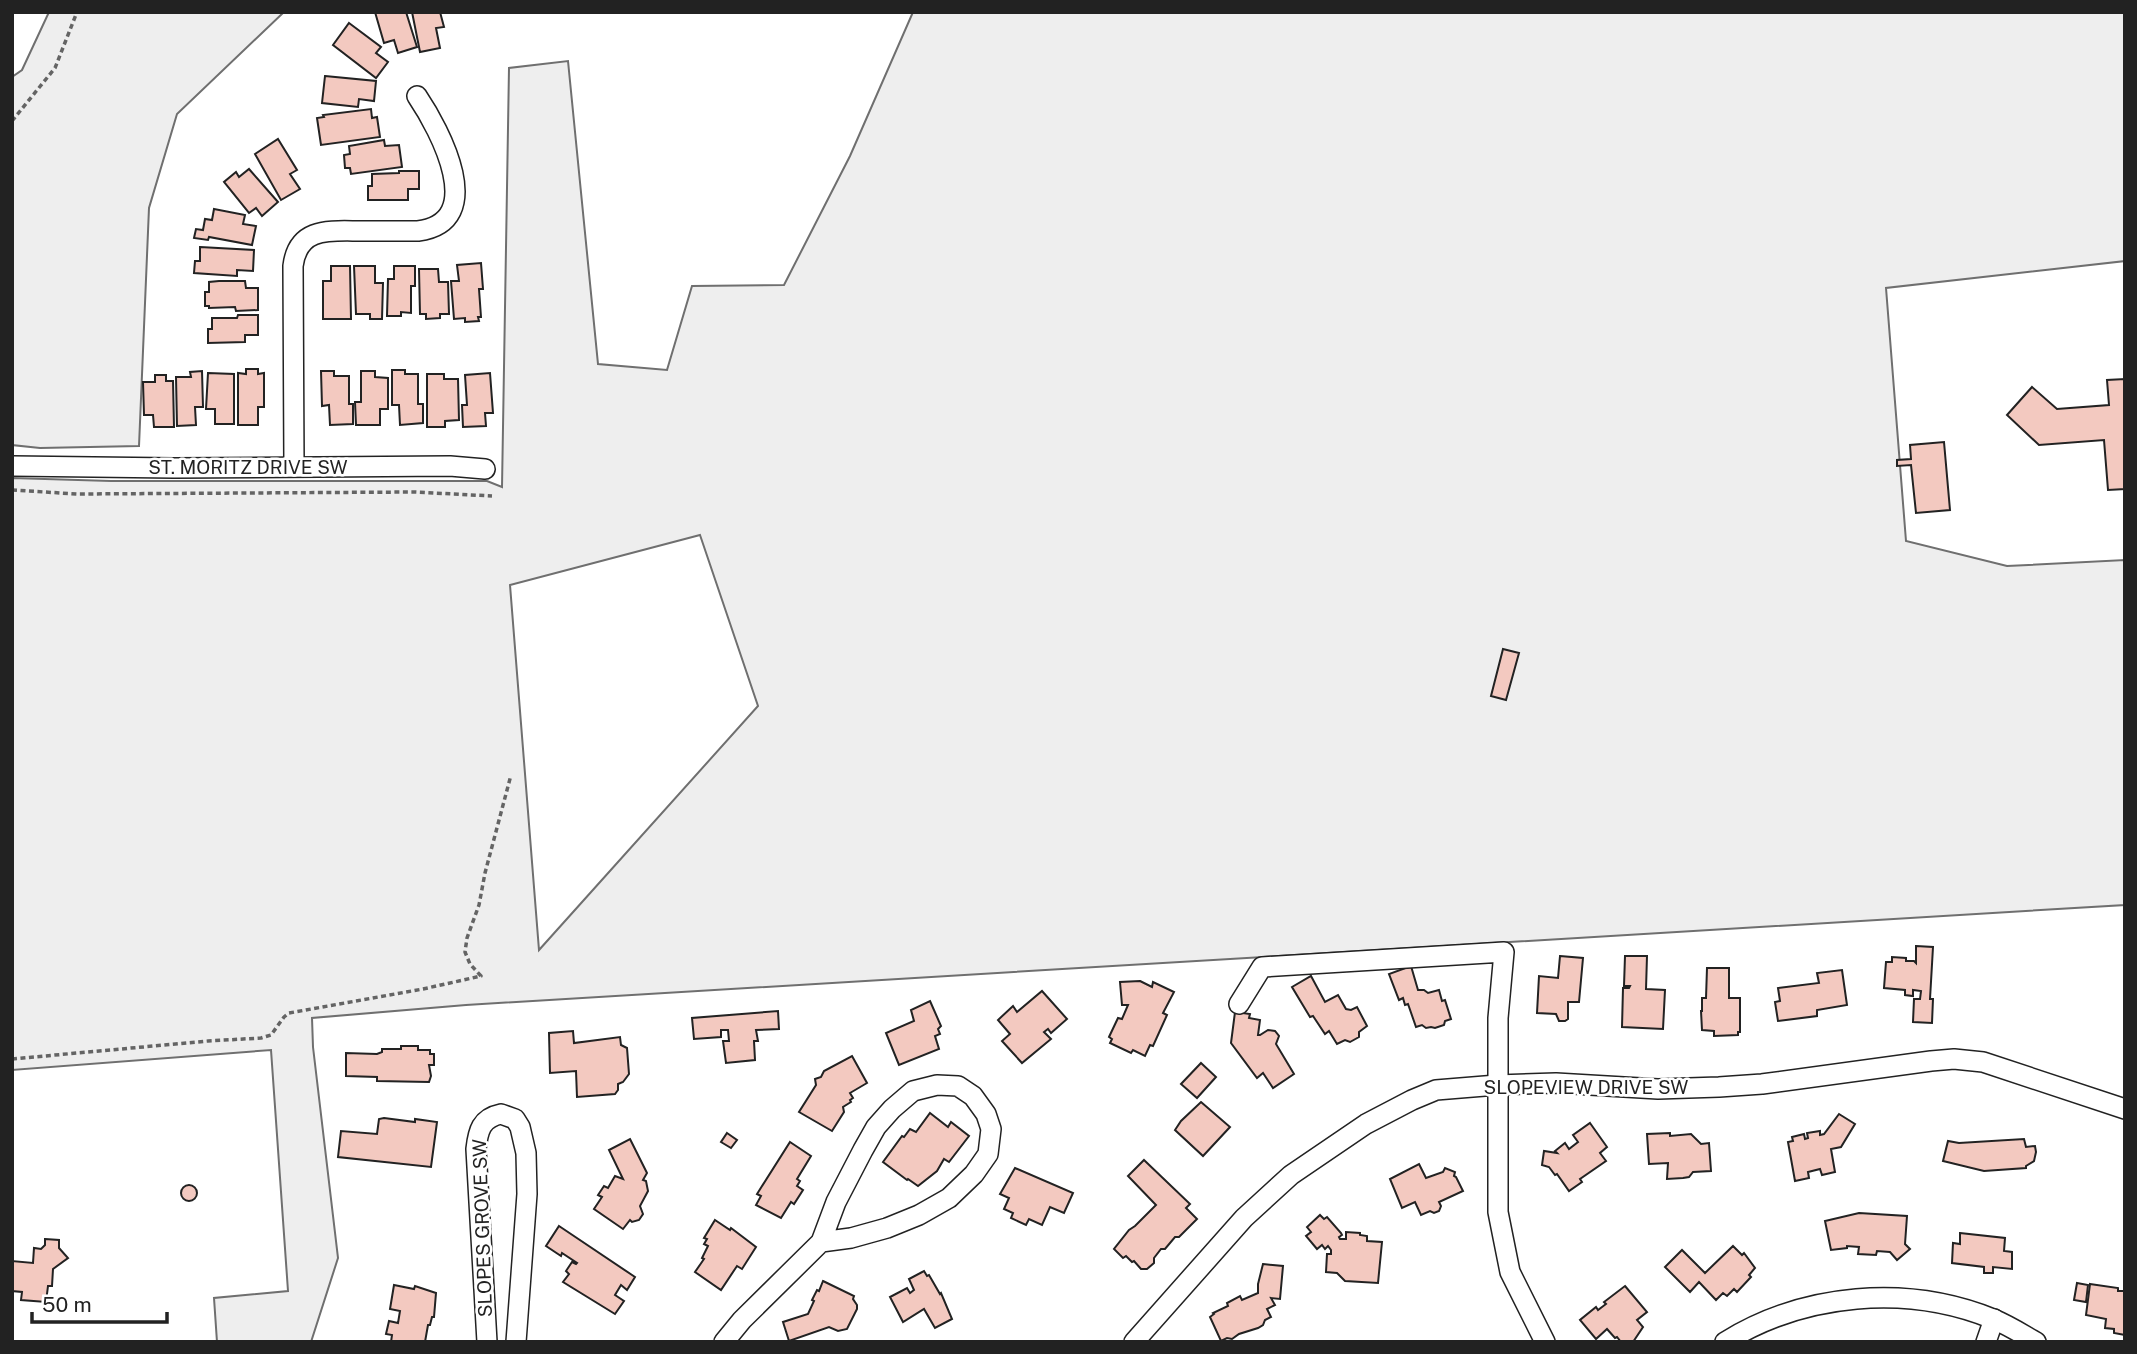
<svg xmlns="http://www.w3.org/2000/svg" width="2137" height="1354" font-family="'Public Sans',sans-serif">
	<rect width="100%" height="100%" fill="#fff"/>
	<g fill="#eee" stroke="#6f6f6f" stroke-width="2" fill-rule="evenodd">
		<path d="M49,12H284L177,114L149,208L139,446L40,448L12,445V77L22,70Z"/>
		<path d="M913,12H2125V261L1886,288L1906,541L2007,566L2125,560V905L466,1005L312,1018L313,1047L338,1258L311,1342H217L214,1298L288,1291L271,1050L12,1070V478L111,481H487L502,487L509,68L568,61L598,364L667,370L692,286L784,285L850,156ZM700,535L758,706L539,950L510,585Z"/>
	</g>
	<g fill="#f3c9c0" stroke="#222" stroke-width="2">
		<path d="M375,12H406L417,47L398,53L394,40L384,43Z"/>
		<path d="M412,12H440L444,27L436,28L440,48L420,52Z"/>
		<path d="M349,23L381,47L376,53L388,62L376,78L333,45Z"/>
		<path d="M325,76L376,81L374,101L359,99L358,107L322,103Z"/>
		<path d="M371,109L372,118L377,117L380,137L321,145L317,118L324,117L323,115Z"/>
		<path d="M278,139L297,170L290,174L300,189L281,200L255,154Z"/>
		<path d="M384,140L385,146L399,145L402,167L351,174L350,168H345L344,155L350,154L349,146Z"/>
		<path d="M249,169L278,202L262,216L256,208L249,213L224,182L236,172L239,177Z"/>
		<path d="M399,171H419V189H408V200H368V186H372V174L399,173Z"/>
		<path d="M214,209L245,215L243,224L256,226L252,245L209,237L208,240L194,238L196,229L203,230L205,219L212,220Z"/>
		<path d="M200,247L254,250L253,271L237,270V276L194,273L195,261H200Z"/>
		<path d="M481,263L483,289H479L481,317H478L479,321L465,322V318L454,319L451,281H459L457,265Z"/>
		<path d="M331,266H350L351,319H323V281H331Z"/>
		<path d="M354,266H375V283H383L382,319H370V314H356Z"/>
		<path d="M394,266H415V286H411V313L401,312V316H387L388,279H394Z"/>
		<path d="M419,269H438L439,282H448L449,314H440V318L426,319V314H420Z"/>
		<path d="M219,281H245L246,288H258V310L236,311L235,307L209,308V306H205V292H209V282Z"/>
		<path d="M238,315H258V335H245V342L208,343V329H212V318H237Z"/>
		<path d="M246,369H258V374L264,373V407H258V425H238V373L246,374Z"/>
		<path d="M392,370H405V374H418V404H423V423L400,425L399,405H392Z"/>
		<path d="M202,371L203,407H195L196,425L177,426L176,377H191L190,372Z"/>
		<path d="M321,371H334V376H349V404H353V424L330,425L329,405L322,406Z"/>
		<path d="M361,371H375V377L388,378V409H380V425H356L355,402H361Z"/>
		<path d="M208,373L234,374V424H215V409H206Z"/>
		<path d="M490,373L493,413H485L486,426L463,427L462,405H467L465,375Z"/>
		<path d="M427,374H444V379H458L459,420L445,421V427H427Z"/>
		<path d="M155,375H166V381H173L174,427H154L153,415H144L143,382H155Z"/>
		<path d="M2125,379V489L2108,490L2104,440L2039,445L2007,415L2032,387L2057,409L2109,405L2107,380Z"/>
		<path d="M1944,442L1950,510L1916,513L1911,465L1897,466V460L1911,459L1910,445Z"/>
		<path d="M1503,649L1519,653L1506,700L1491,696Z"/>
		<path d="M1916,946L1933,947L1930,999H1933L1932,1023L1913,1022L1914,999H1920L1921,991L1913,990V996L1905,995V990L1884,988L1886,962H1892V957L1906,958V961H1914L1916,963Z"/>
		<path d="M1560,956L1583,958L1579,1002H1568V1019L1565,1021H1559L1556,1014L1537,1013L1539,976L1558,978Z"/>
		<path d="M1625,956H1647L1646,989L1665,990L1663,1029L1622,1027L1623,988H1629L1630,986H1624Z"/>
		<path d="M1411,966L1418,990H1424L1428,993L1439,990L1442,1001L1445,1000L1451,1019L1445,1021L1444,1025L1435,1028L1431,1027L1426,1028L1422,1025L1416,1027L1408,1004L1405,1005L1403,998L1399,1000L1389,974Z"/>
		<path d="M1707,968H1729V998H1740V1032H1738V1035L1714,1036V1031L1702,1030L1701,1011H1702V998H1706Z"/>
		<path d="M1842,970L1847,1005L1817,1010V1016L1778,1021L1775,1002L1780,1001L1778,988L1819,983L1817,973Z"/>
		<path d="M1311,976L1325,1002L1338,995L1346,1009L1351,1010L1357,1007L1367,1026L1359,1032V1037L1350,1042L1345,1040L1337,1044L1329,1031L1325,1034L1313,1016L1310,1017L1292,987Z"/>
		<path d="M1140,981L1152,987L1153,982L1174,992L1163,1013L1167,1015L1153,1046L1150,1045L1145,1056L1133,1050L1131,1053L1110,1043L1112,1039L1109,1037L1118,1018L1122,1019L1128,1005H1122L1120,982Z"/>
		<path d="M1042,991L1067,1019L1051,1033L1048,1029L1044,1032L1051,1039L1022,1063L1002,1041L1010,1034L998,1020L1013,1006L1017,1012Z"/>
		<path d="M930,1001L941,1026L938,1029L940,1034L935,1036L939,1049L899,1065L886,1033L914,1021L911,1010Z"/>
		<path d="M778,1011L779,1029L756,1030L758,1041H754L755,1060L726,1063L723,1041H729L728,1030H721V1037L694,1039L692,1018Z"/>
		<path d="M1235,1012L1250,1014L1249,1018L1260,1020L1258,1035H1260L1268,1030L1275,1031L1279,1036L1276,1044L1294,1074L1273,1088L1263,1073L1257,1078L1231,1043Z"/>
		<path d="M573,1031L574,1043L620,1037L621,1045L627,1048L629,1074L623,1082L618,1084V1090L615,1094L577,1097L576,1071L550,1073L549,1033Z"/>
		<path d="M401,1046H418V1050H430V1054H434V1065H429L431,1076L429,1082L377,1081V1077L346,1076V1053L377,1054L382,1052V1049H401Z"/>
		<path d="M852,1056L867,1083L850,1093L853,1098L850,1100L851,1102L843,1107L844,1112L832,1131L799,1112L816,1085L815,1079L821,1077L824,1071Z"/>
		<path d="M1201,1063L1216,1077L1197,1098L1181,1084Z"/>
		<path d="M1201,1102L1230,1127L1203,1156L1175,1130L1181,1121Z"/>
		<path d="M930,1113L948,1127L951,1122L969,1136L949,1162L944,1159L937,1171L918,1186L908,1179L907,1180L883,1162L902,1136L904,1137L910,1129L916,1132Z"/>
		<path d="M1839,1114L1855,1124L1841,1147L1831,1149L1835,1172L1822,1175L1820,1169L1808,1172L1809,1178L1795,1181L1788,1142L1793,1141L1792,1137L1804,1134L1805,1139L1808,1138L1807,1133L1820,1131V1135L1824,1134Z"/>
		<path d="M384,1118L415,1122V1119L437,1122L431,1167L338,1157L341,1131L377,1134L379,1119Z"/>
		<path d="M1590,1123L1607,1147L1600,1153L1606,1161L1580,1179L1582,1182L1569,1191L1557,1174L1555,1175L1549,1167L1542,1165L1544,1151L1557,1153L1555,1151L1565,1143L1569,1149L1578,1142L1573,1135Z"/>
		<path d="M727,1133L737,1140L731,1148L721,1142Z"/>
		<path d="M1670,1133V1136L1691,1134L1701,1144L1709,1143L1711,1171L1693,1172L1689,1177L1683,1178L1667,1179L1668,1163L1649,1164L1647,1134Z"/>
		<path d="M630,1139L647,1173L643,1180L646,1181L648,1191L640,1206L643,1214L639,1220L632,1222L630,1220L623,1229L594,1209L602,1197L598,1195L604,1186L608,1188L615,1176L623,1179L609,1150Z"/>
		<path d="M2024,1139L2026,1147L2035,1146L2036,1152L2034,1161L2026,1166V1168L1984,1171L1943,1161L1948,1141L1959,1143Z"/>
		<path d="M790,1142L811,1156L797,1179L800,1181L797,1186L803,1190L794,1204L791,1202L781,1218L756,1205L761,1196L757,1194Z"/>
		<path d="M1144,1160L1190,1204L1186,1208L1197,1219L1179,1237H1175L1165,1249H1161L1154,1258V1263L1147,1269H1141L1134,1261L1132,1262L1126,1256L1123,1258L1114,1249L1129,1230L1135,1226L1156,1205L1128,1176Z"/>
		<path d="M1419,1164L1426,1178L1443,1172L1445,1168L1455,1172L1454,1176L1456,1177L1463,1191L1439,1202L1441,1206L1439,1211L1434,1213L1430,1211L1421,1215L1415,1202L1402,1208L1390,1179Z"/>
		<path d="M1015,1168L1073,1193L1064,1213L1050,1207L1042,1225L1029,1219L1026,1225L1011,1218L1013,1213L1004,1209L1009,1198L1000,1194Z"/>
		<circle cx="189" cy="1193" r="8"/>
		<path d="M1859,1213L1907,1216L1905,1244L1910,1249L1897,1260L1890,1252L1877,1251L1876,1255L1858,1254L1859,1247L1847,1246V1248L1831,1250L1825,1221Z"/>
		<path d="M1320,1215L1324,1219L1327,1217L1341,1233L1342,1235L1339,1237L1340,1239H1346V1232L1360,1233V1235L1367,1236V1241L1382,1242L1378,1283L1345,1281L1337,1273L1326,1272L1327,1254H1331V1250L1328,1246L1325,1249L1322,1245L1317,1249L1306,1236L1311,1232L1307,1227Z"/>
		<path d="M715,1220L730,1230L731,1228L756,1247L742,1269L737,1266L721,1290L695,1272L704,1259L702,1258L708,1246L704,1244L707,1239L704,1238Z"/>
		<path d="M559,1226L635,1277L627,1290L621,1285L615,1295L624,1301L615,1314L563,1282L569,1274L566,1271L572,1262L576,1264L577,1263L562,1253L561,1256L546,1246Z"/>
		<path d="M1960,1233L2005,1238L2004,1251L2012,1252V1269L1993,1267V1273H1984V1267L1952,1263L1953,1243L1960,1244Z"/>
		<path d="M45,1239L59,1240V1248L68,1258L53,1269L52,1286H48L46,1302L21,1300L22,1292L12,1291V1261L33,1263L34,1248L41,1249L45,1245Z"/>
		<path d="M1733,1246L1742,1255L1744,1253L1755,1268L1749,1275L1751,1277L1737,1292L1734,1289L1727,1296L1723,1293L1716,1300L1699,1282L1690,1292L1665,1267L1682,1250L1705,1273Z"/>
		<path d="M1263,1264L1283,1266L1280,1299L1271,1298L1275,1305L1267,1309L1271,1317L1265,1320L1263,1325L1258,1328L1239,1334L1232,1339L1227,1338L1221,1341L1210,1317L1214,1314L1213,1313L1228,1306L1227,1303L1240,1296L1242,1300L1258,1293V1284Z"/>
		<path d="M924,1271L927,1276L929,1275L940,1294L941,1293L952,1319L935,1328L924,1309L903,1322L890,1297L907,1288L910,1293L914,1290L909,1279Z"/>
		<path d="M823,1281L854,1296L853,1299L857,1305V1309L847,1329L838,1331L829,1327L789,1341L783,1322L808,1314L814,1301L812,1300L817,1290L819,1291Z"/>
		<path d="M2077,1283L2088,1285L2086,1302L2074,1300Z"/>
		<path d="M2090,1284L2118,1288V1291H2125V1335L2114,1333V1329L2105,1328L2106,1319L2086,1315Z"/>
		<path d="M394,1285L414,1289L415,1286L436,1293L434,1317H432L430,1325H428L425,1342H391L392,1335L386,1334L389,1321L398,1323L400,1311L390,1309Z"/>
		<path d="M1625,1286L1647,1312L1637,1320L1643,1327L1633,1342H1621L1617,1337L1615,1338L1607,1329L1596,1339L1580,1320L1596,1307L1598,1310L1606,1304L1604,1302Z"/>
	</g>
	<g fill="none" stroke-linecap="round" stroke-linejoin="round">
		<g stroke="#222" stroke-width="22">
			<g id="minor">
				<path d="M12,466L174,468L450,466L485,469"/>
				<path d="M294,467L293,266C298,226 331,231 362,231C381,231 400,231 418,231C489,222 440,130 417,96"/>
				<path d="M1239,1004L1262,967L1504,952L1498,1018V1212L1510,1272L1545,1342"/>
				<path d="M487,1342L476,1149C478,1131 481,1118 501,1114L515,1119L520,1127L526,1153L527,1194L516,1342"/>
				<path d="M724,1342L742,1320L821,1242L836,1202L863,1150L876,1127L892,1109L913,1091L937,1085L958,1086L973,1096L986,1114L991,1129L988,1154L974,1174L949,1198L919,1215L887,1228L851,1238L821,1242"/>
				<path d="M1134,1342L1244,1218L1291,1175L1366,1124L1412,1100L1436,1090L1497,1085L1556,1083L1658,1089L1719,1087L1762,1084L1931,1061L1954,1059L1983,1062L2125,1109"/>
				<path d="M1725,1342C1804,1293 1907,1284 1993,1319C2008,1325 2022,1334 2036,1342"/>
				<path d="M1986,1342L1994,1319"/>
			</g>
		</g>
		<g stroke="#646464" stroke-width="3.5" stroke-dasharray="5 3.5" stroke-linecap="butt">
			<path d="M12,121L55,68L77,12"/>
			<path d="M12,490L77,494L415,492L492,496"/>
			<path d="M12,1059L208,1041L261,1038L271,1035L284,1017L289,1013L423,989L481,976L470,964L465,952L467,938L479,905L485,873L511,775"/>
		</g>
		<use href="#minor" stroke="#fff" stroke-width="19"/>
	</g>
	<g text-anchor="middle" stroke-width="5" stroke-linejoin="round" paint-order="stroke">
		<g font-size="19" fill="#222" stroke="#fff">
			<text x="248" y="474">ST. MORITZ DRIVE SW</text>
			<text x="1586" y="1094">SLOPEVIEW DRIVE SW</text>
			<text transform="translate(482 1228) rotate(-92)" y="7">SLOPES GROVE SW</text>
		</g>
	</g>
	<rect width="2137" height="1354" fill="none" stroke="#222222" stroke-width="28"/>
	<path d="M32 1312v10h135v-10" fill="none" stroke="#222222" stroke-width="3.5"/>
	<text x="42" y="1312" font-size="21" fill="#222222" stroke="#ffffff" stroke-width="5" paint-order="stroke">50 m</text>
</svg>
